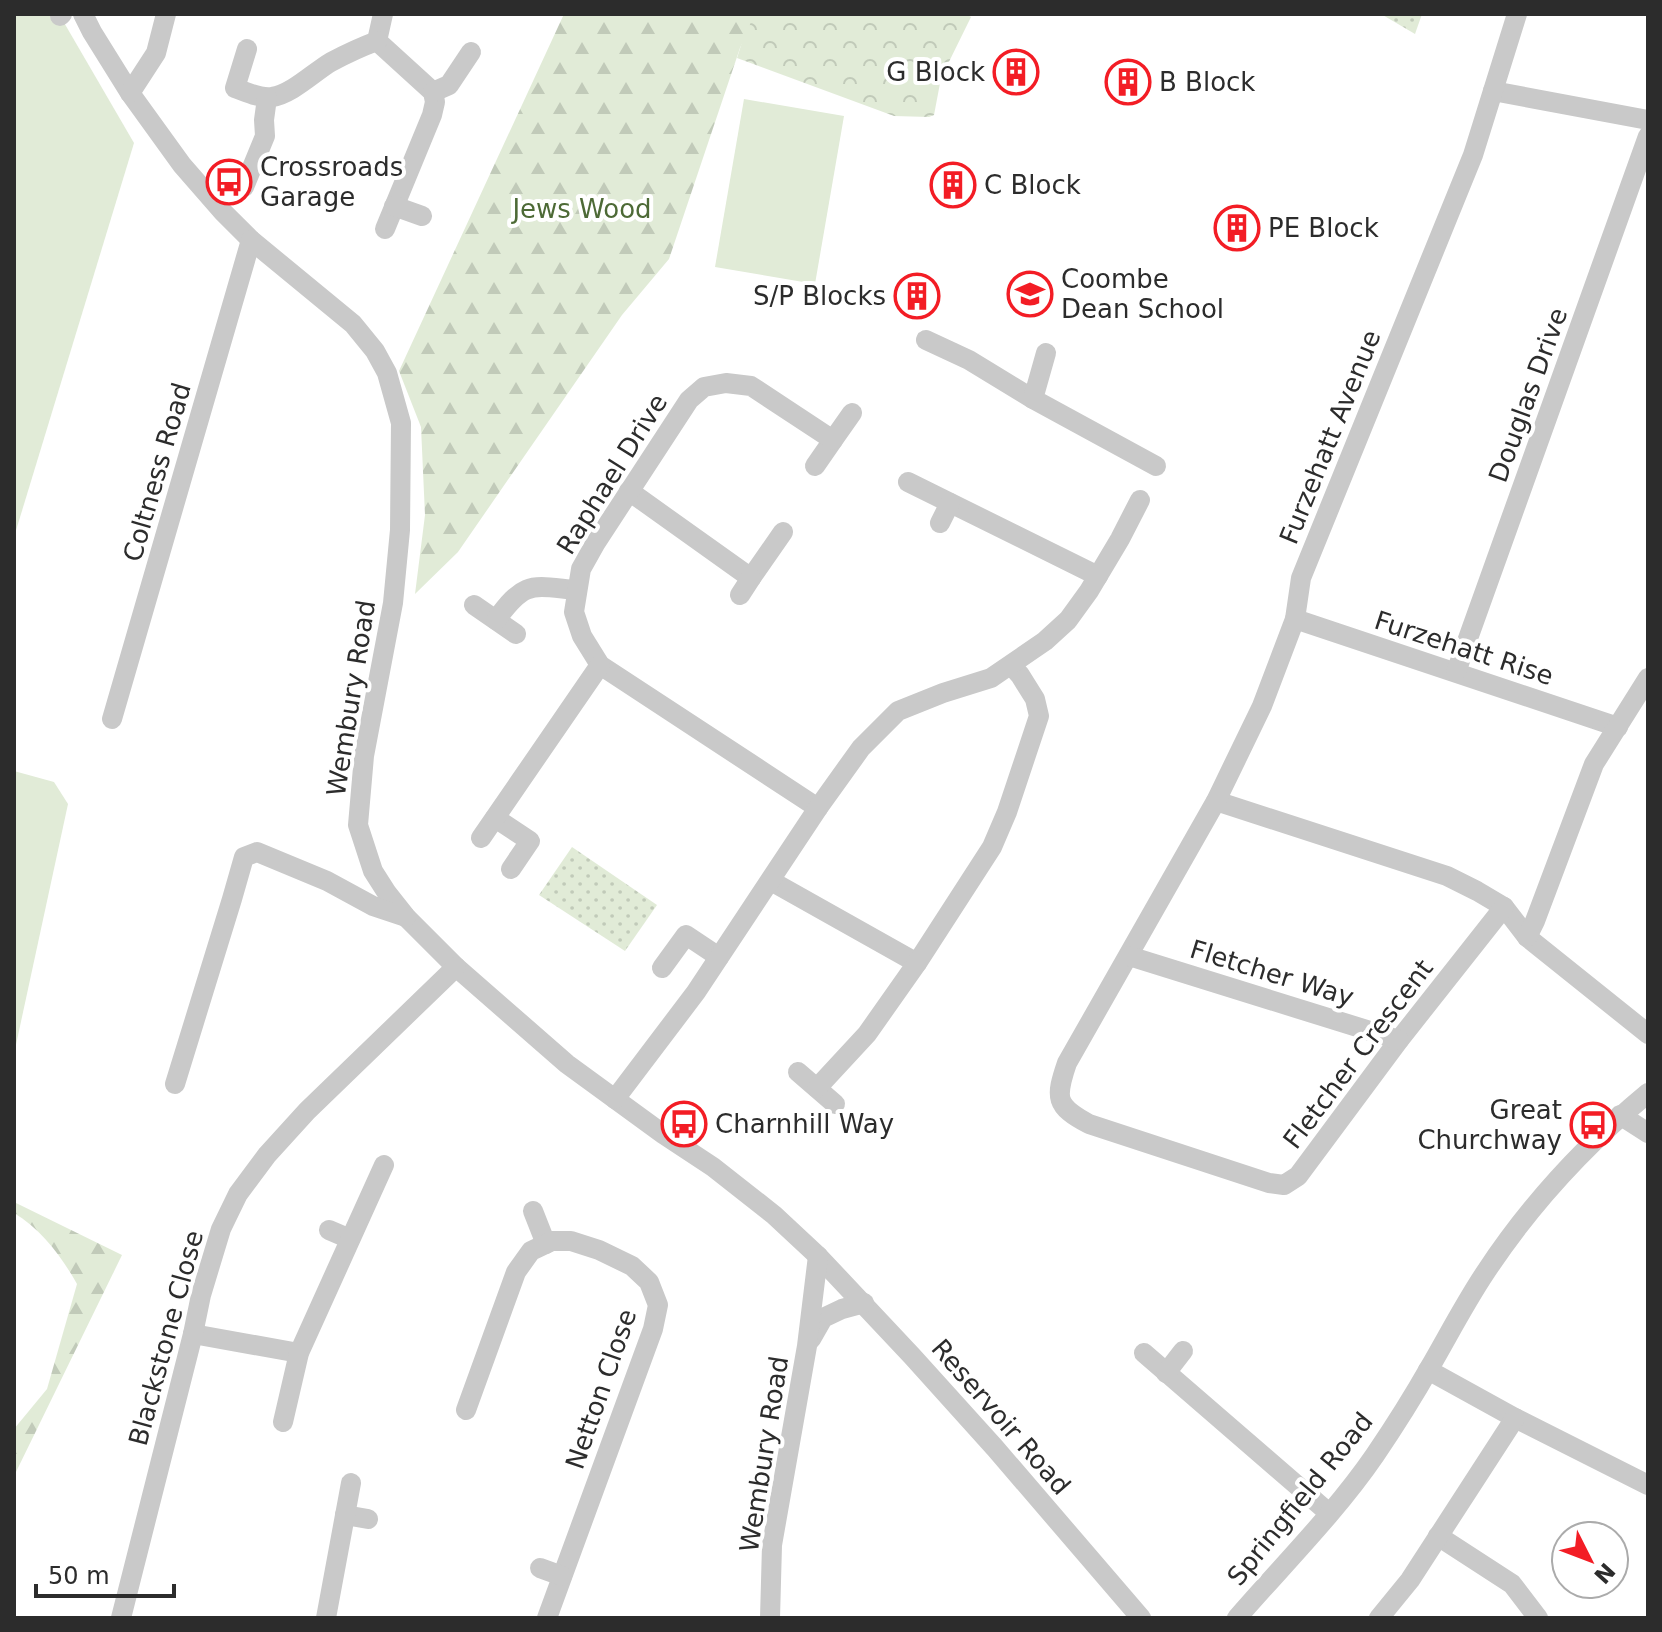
<svg xmlns="http://www.w3.org/2000/svg" width="1662" height="1632" font-family="'DejaVu Sans',sans-serif">
	<defs>
		<pattern id="grass-dots" width="8" height="8" patternUnits="userSpaceOnUse" patternTransform="scale(2)"><rect width="8" height="8" fill="#e1ebd7"/><path d="M2 2h.1M6 6h.1" fill="none" stroke="#c1cab9" stroke-width="1.8" stroke-linecap="round"/></pattern>
		<pattern id="forest-firs" width="22" height="20" patternUnits="userSpaceOnUse" patternTransform="scale(2)"><rect width="22" height="20" fill="#e1ebd7"/><path d="M5 1l3.5 6h-7zM16 11l3.5 6h-7z" fill="#c1cab9"/></pattern>
		<pattern id="park-crowns" width="20" height="18" patternUnits="userSpaceOnUse" patternTransform="scale(2)"><rect width="20" height="18" fill="#e1ebd7"/><path d="M2 6a3 3 0 1 1 6 0M12 15a3 3 0 1 1 6 0" fill="none" stroke="#c1cab9"/></pattern>
	</defs>
	<rect width="100%" height="100%" fill="#fff"/>
	<g fill="url(#grass-dots)">
		<path d="M1381,14H1422L1415,34Z"/>
		<path d="M572,847L657,905L625,951L539,895Z"/>
	</g>
	<g fill="url(#forest-firs)">
		<path d="M564,14H756L740,48L669,259L622,315L458,552L415,594L425,515L421,427L399,371Z"/>
		<path d="M14,1202L122,1255L15,1474L14,1515V1429L47,1389L77,1284C62,1257 41,1229 14,1213Z"/>
	</g>
	<path fill="url(#park-crowns)" d="M755,14H966L971,17L941,78L934,115L929,117L894,116L737,58L743,39Z"/>
	<g fill="#e1ebd7">
		<path d="M14,14H59L134,143L14,537Z"/>
		<path d="M744,99L844,116L815,284L715,267Z"/>
		<path d="M14,771L54,782L68,804L14,1054Z"/>
	</g>
	<g fill="none" stroke-linecap="round" stroke-linejoin="round">
		<g stroke="#c9c9c9" stroke-width="20">
			<path d="M83,14L92,32L130,93L182,165L223,212L251,240L353,324L375,351L387,373L401,423L400,530L393,603L364,756L358,825L373,871L387,893L406,917L456,967L567,1064L663,1134L713,1167L774,1215L818,1256L912,1356L995,1448L1141,1618"/>
			<path d="M383,14L377,41L433,92L435,102L432,115L385,229"/>
			<path d="M60,16L62,14"/>
			<path d="M247,49L235,88C246,92 261,99 272,97C292,94 314,72 331,62C346,54 361,47 377,41"/>
			<path d="M1493,91L1648,120"/>
			<path d="M433,92L449,85L471,52"/>
			<path d="M130,93L156,53L166,14"/>
			<path d="M244,187L265,136L264,120L267,98"/>
			<path d="M394,206L422,216"/>
			<path d="M926,340L969,360L1033,399"/>
			<path d="M1046,353L1033,399L1156,466"/>
			<path d="M815,466L833,440"/>
			<path d="M908,482L1098,576"/>
			<path d="M629,491L751,578L783,532"/>
			<path d="M940,523L950,503"/>
			<path d="M740,595L751,578"/>
			<path d="M474,605L516,634"/>
			<path d="M1295,619L1618,727"/>
			<path d="M496,620C525,580 531,586 576,590"/>
			<path d="M1456,672L1648,136"/>
			<path d="M112,719L251,240"/>
			<path d="M1216,801L1447,876L1477,891L1504,907L1527,937L1648,1034"/>
			<path d="M818,808L600,665L582,636L574,612L581,569L595,544L689,400L704,387L726,383L751,386L833,440L852,413"/>
			<path d="M495,818L530,841L511,869"/>
			<path d="M481,838L600,665"/>
			<path d="M771,881L917,963"/>
			<path d="M1504,907L1399,1040L1298,1176L1284,1185L1269,1183L1089,1124C1055,1106 1055,1098 1067,1063L1216,801L1262,706L1295,619L1301,578L1473,155L1517,14"/>
			<path d="M1527,937L1535,921L1594,764L1648,678"/>
			<path d="M1129,956L1399,1040"/>
			<path d="M662,968L686,935L719,957"/>
			<path d="M798,1072L835,1104"/>
			<path d="M175,1084L232,899L244,857L257,852L327,881L373,906L406,917"/>
			<path d="M817,1088L867,1034L917,963L992,847L1007,812L1039,716L1035,699L1020,675L1011,665"/>
			<path d="M615,1099L696,992L818,808L861,748L898,711L943,693L991,678L1045,641L1068,620L1089,591L1120,539L1140,500"/>
			<path d="M1620,1115L1648,1133"/>
			<path d="M533,1211L546,1244"/>
			<path d="M329,1230L350,1239"/>
			<path d="M193,1334L299,1353"/>
			<path d="M811,1339L823,1318L842,1309L864,1303"/>
			<path d="M1144,1353L1329,1513"/>
			<path d="M1428,1370L1515,1418L1648,1485"/>
			<path d="M1166,1373L1183,1351"/>
			<path d="M466,1410L516,1272L531,1251L552,1241H571L599,1250L632,1266L649,1282L658,1305L653,1329L547,1618"/>
			<path d="M283,1422L299,1353L384,1165"/>
			<path d="M345,1515L368,1519"/>
			<path d="M1438,1536L1512,1584L1538,1618"/>
			<path d="M540,1568L562,1576"/>
			<path d="M121,1618L193,1334L201,1295L221,1229L238,1194L267,1155L307,1111L456,967"/>
			<path d="M326,1618L351,1483"/>
			<path d="M770,1618L772,1545L807,1346L818,1256"/>
			<path d="M1237,1618C1282,1566 1336,1512 1375,1455C1394,1427 1413,1397 1430,1367C1448,1336 1465,1303 1485,1273C1531,1203 1584,1146 1648,1093"/>
			<path d="M1379,1618L1410,1580L1515,1418"/>
		</g>
	</g>
	<defs>
		<g id="building-ring" transform="scale(2.3)"><circle r="9.5" fill="#fff" stroke="#f31d25" stroke-width="1.5"/><path d="M-4-6H4V6H1V3H-1V6H-4ZM-2.5-4.3h1.7v1.8h-1.7ZM.8-4.3h1.7v1.8H.8ZM-2.5-1h1.7V.8h-1.7ZM.8-1h1.7V.8H.8Z" fill="#f31d25"/></g>
		<g id="bus-ring" transform="scale(2.3)"><circle r="9.5" fill="#fff" stroke="#f31d25" stroke-width="1.5"/><path d="M-5-6H5V4H4V6H2V4H-2V6H-4V4H-5ZM-3.5-4V0h7V-4ZM-3.5 1.2v1.5H-2V1.2ZM2 1.2v1.5H3.5V1.2Z" fill="#f31d25"/></g>
		<g id="school-ring" transform="scale(2.3)"><circle r="9.5" fill="#fff" stroke="#f31d25" stroke-width="1.5"/><path d="M0-5L7-2L0 1L-7-2ZM-4 1L0 2.5L4 1V4Q0 6-4 4Z" fill="#f31d25"/></g>
	</defs>
	<g fill-rule="evenodd">
		<use href="#building-ring" x="1016" y="72"/>
		<use href="#building-ring" x="1128" y="82"/>
		<use href="#bus-ring" x="229" y="182"/>
		<use href="#building-ring" x="953" y="185"/>
		<use href="#building-ring" x="1237" y="228"/>
		<use href="#school-ring" x="1030" y="294"/>
		<use href="#building-ring" x="917" y="296"/>
		<use href="#bus-ring" x="684" y="1124"/>
		<use href="#bus-ring" x="1593" y="1125"/>
	</g>
	<g text-anchor="middle" stroke-width="8" stroke-linejoin="round" paint-order="stroke">
		<g font-size="26" fill="#2c2c2c" stroke="#fff" text-anchor="start">
			<text x="985" y="81" text-anchor="end">G Block</text>
			<text x="1159" y="91">B Block</text>
			<text x="260" y="176">Crossroads<tspan x="260" dy="30">Garage</tspan></text>
			<text x="984" y="194">C Block</text>
			<text x="1268" y="237">PE Block</text>
			<text x="1061" y="288">Coombe<tspan x="1061" dy="30">Dean School</tspan></text>
			<text x="886" y="305" text-anchor="end">S/P Blocks</text>
			<text x="1562" y="1119" text-anchor="end">Great<tspan x="1562" dy="30">Churchway</tspan></text>
			<text x="715" y="1133">Charnhill Way</text>
		</g>
		<g font-size="26" fill="#4d6a36" stroke="#fff">
			<text x="582" y="218">Jews Wood</text>
		</g>
		<g font-size="26" fill="#2c2c2c" stroke="#fff">
			<text transform="translate(1528 395) rotate(-70)" y="9">Douglas Drive</text>
			<text transform="translate(1330 437) rotate(-68)" y="9">Furzehatt Avenue</text>
			<text transform="translate(157 472) rotate(-74)" y="9">Coltness Road</text>
			<text transform="translate(612 474) rotate(-58)" y="9">Raphael Drive</text>
			<text transform="translate(1464 648) rotate(18)" y="9">Furzehatt Rise</text>
			<text transform="translate(351 698) rotate(-81)" y="9">Wembury Road</text>
			<text transform="translate(1272 973) rotate(17)" y="9">Fletcher Way</text>
			<text transform="translate(1358 1054) rotate(-53)" y="9">Fletcher Crescent</text>
			<text transform="translate(166 1338) rotate(-75)" y="9">Blackstone Close</text>
			<text transform="translate(601 1389) rotate(-71)" y="9">Netton Close</text>
			<text transform="translate(1001 1417) rotate(49)" y="9">Reservoir Road</text>
			<text transform="translate(764 1454) rotate(-81)" y="9">Wembury Road</text>
			<text transform="translate(1300 1499) rotate(-51)" y="9">Springfield Road</text>
		</g>
	</g>
	<rect width="1662" height="1632" fill="none" stroke="#2c2c2c" stroke-width="32"/>
	<g transform="translate(1590 1560) rotate(132)"><circle r="38" fill="#ffffff" stroke="#ababab" stroke-width="2"/>
	<path d="M0-6L14 30L0 20L-14 30Z" fill="#f31d25"/>
	<text y="-12" font-size="22" font-weight="bold" text-anchor="middle" fill="#2c2c2c">N</text>
	</g>
	<path d="M36 1584v12h138v-12" fill="none" stroke="#2c2c2c" stroke-width="4"/>
	<text x="48" y="1584" font-size="24" fill="#2c2c2c" stroke="#ffffff" stroke-width="6" paint-order="stroke">50 m</text>
</svg>
